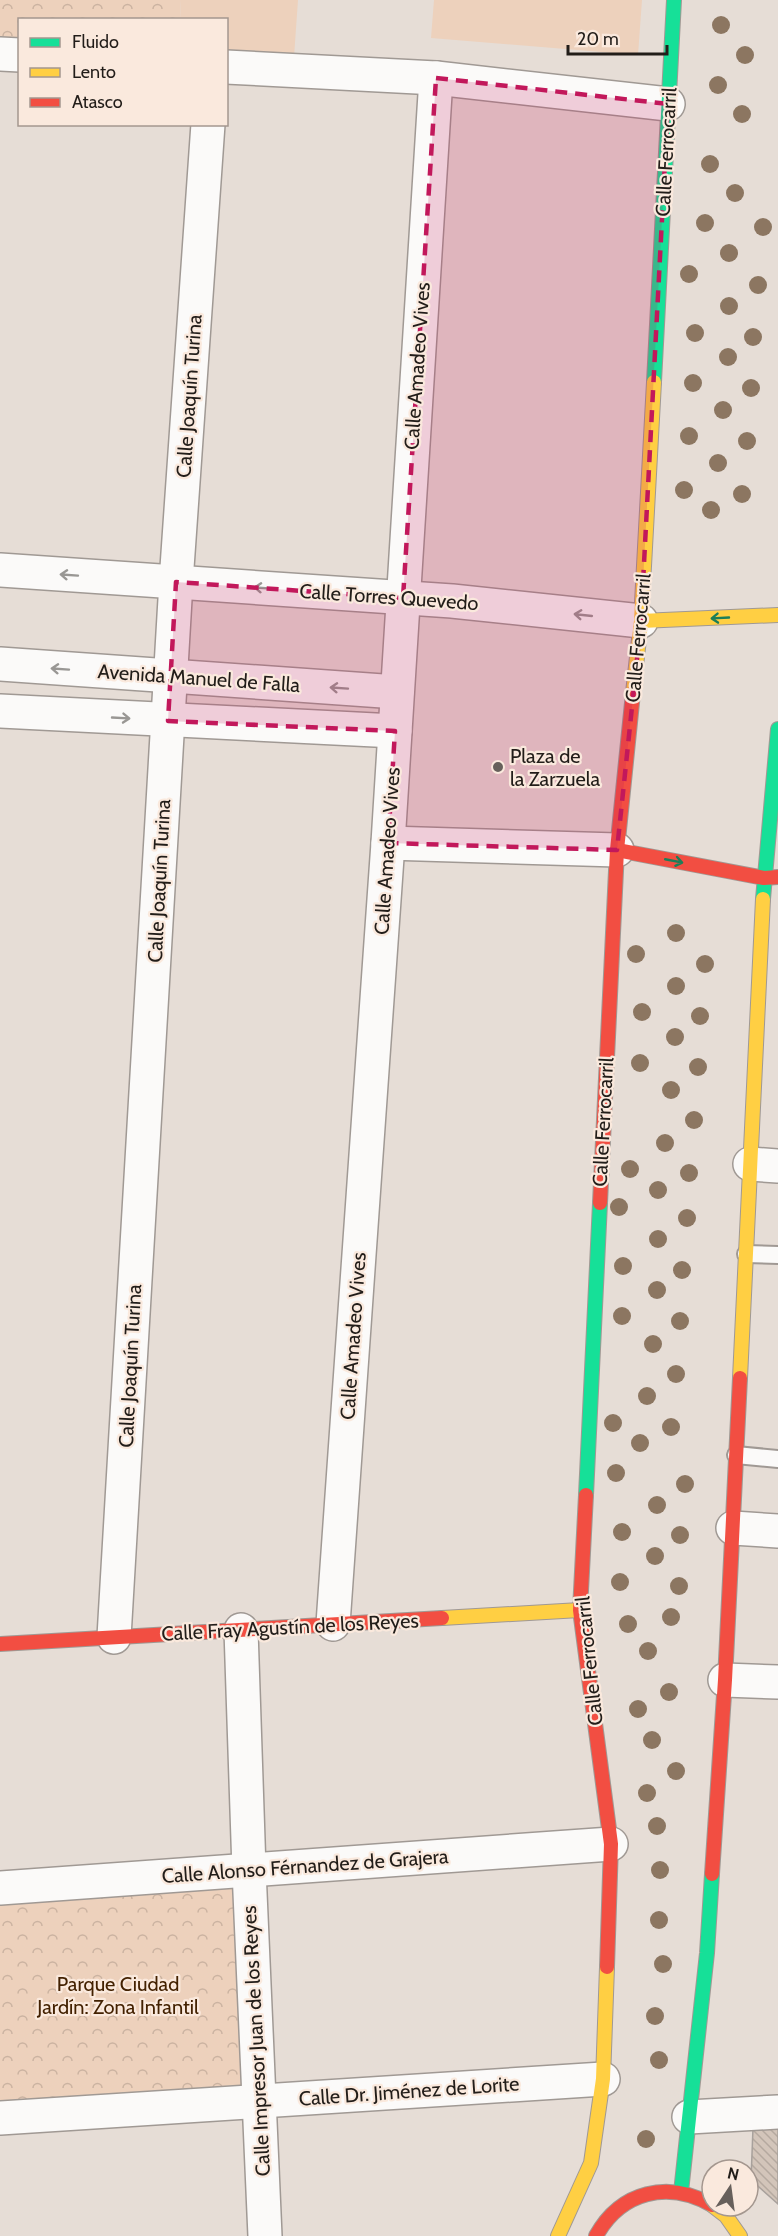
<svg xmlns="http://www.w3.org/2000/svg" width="778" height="2236" font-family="Cabin,sans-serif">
	<defs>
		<pattern id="park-crowns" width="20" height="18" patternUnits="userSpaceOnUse" patternTransform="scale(1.5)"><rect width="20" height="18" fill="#edd1bc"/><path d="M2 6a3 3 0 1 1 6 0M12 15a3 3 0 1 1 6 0" fill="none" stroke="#cbb3a1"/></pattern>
		<pattern id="building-back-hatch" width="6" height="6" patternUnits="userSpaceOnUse" patternTransform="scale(1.5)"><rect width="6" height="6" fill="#d3c5ba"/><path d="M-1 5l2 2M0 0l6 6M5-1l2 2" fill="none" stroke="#b5a99f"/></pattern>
	</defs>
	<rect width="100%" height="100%" fill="#e6ddd6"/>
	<g fill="#edd1bc">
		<path d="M181,0H298L294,57L227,64L226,20H180Z"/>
		<path d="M434,0H642L638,55L431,38Z"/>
	</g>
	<g fill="url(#park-crowns)">
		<path d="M0,0H181L180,19L20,20L19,55L0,54Z"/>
		<path d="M249,1870L259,2101L0,2118V1888Z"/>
	</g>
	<path fill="url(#building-back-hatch)" stroke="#a8a19c" stroke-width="1.5" d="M778,2125V2204L751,2180L753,2128Z"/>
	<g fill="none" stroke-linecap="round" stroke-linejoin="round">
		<g stroke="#a09994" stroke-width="20">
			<g id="lane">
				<path d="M746,1254L778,1255"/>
				<path d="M736,1455L778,1459"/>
			</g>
		</g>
		<g stroke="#a09994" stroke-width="36">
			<g id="street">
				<path d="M0,54L20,55"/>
				<path d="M226,67L436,78L668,104"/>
				<path d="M0,570L452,601L641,621"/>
				<path d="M0,664L397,692"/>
				<path d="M0,711L395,731"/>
				<path d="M388,843L617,850"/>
				<path d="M750,1164L778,1166"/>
				<path d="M733,1528L778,1531"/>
				<path d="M333,1624L388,843L436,78"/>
				<path d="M241,1630L249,1870L265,2236"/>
				<path d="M114,1637L176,582L208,124"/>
				<path d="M725,1680L778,1682"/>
				<path d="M0,1888L611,1844"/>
				<path d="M689,2117L778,2112"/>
				<path d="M0,2118L603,2079"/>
			</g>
		</g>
		<g stroke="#a09994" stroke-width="16">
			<g id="fast">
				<path d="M654,382L674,0"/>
				<path d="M763,899L778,729"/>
				<path d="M586,1495L600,1203"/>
				<path d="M681,2192L707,1953L712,1874"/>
			</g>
		</g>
		<g stroke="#a09994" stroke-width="16">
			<g id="slow">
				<path d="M641,621L778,615"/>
				<path d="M633,693L641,621L654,382"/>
				<path d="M740,1378L763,899"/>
				<path d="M442,1618L580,1610"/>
				<path d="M713,2206L726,2216L740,2236"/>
				<path d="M558,2236L591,2163L603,2079L607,1967"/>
			</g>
		</g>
		<g stroke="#a09994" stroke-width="16">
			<g id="jam">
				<path d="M617,850L764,878L778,877"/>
				<path d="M600,1203L617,850L633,693"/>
				<path d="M586,1495L580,1610L611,1844L607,1967"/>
				<path d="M0,1644L442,1618"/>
				<path d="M712,1874L725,1680L740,1378"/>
				<path d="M596,2236C621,2191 668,2180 712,2205"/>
			</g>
		</g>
		<use href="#lane" stroke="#fbfaf9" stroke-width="16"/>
		<use href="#street" stroke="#fbfaf9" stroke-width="33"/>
		<use href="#fast" stroke="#16e098" stroke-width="14"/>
		<use href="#slow" stroke="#ffcf43" stroke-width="14"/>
		<use href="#jam" stroke="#f24e42" stroke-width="14"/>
	</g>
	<g fill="#8c7661">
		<circle cx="721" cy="25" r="9"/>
		<circle cx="745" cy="55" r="9"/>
		<circle cx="718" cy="85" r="9"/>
		<circle cx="742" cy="114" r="9"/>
		<circle cx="710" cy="164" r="9"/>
		<circle cx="735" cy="193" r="9"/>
		<circle cx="705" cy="223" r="9"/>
		<circle cx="763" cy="227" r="9"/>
		<circle cx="729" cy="253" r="9"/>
		<circle cx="689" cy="274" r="9"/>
		<circle cx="758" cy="285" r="9"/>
		<circle cx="729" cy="306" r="9"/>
		<circle cx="695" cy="333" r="9"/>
		<circle cx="753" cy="337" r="9"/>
		<circle cx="728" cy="357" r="9"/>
		<circle cx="693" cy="383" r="9"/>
		<circle cx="751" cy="388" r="9"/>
		<circle cx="723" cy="410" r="9"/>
		<circle cx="689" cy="436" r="9"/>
		<circle cx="747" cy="441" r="9"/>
		<circle cx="718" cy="463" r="9"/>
		<circle cx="684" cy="490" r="9"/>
		<circle cx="742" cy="494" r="9"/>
		<circle cx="711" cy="510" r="9"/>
		<circle cx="676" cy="933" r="9"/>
		<circle cx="636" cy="954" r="9"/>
		<circle cx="705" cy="964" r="9"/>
		<circle cx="676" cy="986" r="9"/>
		<circle cx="642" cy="1012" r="9"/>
		<circle cx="700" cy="1016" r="9"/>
		<circle cx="675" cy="1037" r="9"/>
		<circle cx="640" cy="1063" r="9"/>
		<circle cx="698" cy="1067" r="9"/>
		<circle cx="671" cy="1090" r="9"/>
		<circle cx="694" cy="1120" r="9"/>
		<circle cx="665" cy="1143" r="9"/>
		<circle cx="630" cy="1169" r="9"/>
		<circle cx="689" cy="1173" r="9"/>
		<circle cx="658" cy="1190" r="9"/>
		<circle cx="619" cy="1207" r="9"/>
		<circle cx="687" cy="1218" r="9"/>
		<circle cx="658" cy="1239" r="9"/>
		<circle cx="623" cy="1266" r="9"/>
		<circle cx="682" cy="1270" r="9"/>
		<circle cx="657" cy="1290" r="9"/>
		<circle cx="622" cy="1316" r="9"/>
		<circle cx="680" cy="1321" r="9"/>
		<circle cx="653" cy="1344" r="9"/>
		<circle cx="676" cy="1374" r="9"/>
		<circle cx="647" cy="1396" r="9"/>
		<circle cx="613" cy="1423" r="9"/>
		<circle cx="671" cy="1427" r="9"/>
		<circle cx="640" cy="1443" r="9"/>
		<circle cx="616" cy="1473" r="9"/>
		<circle cx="685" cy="1484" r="9"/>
		<circle cx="657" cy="1505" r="9"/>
		<circle cx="622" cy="1532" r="9"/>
		<circle cx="680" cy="1535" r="9"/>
		<circle cx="655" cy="1556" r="9"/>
		<circle cx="620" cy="1582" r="9"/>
		<circle cx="679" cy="1586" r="9"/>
		<circle cx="671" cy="1617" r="9"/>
		<circle cx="628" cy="1624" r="9"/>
		<circle cx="648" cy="1651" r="9"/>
		<circle cx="669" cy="1692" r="9"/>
		<circle cx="638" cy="1709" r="9"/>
		<circle cx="652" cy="1740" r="9"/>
		<circle cx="676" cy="1771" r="9"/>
		<circle cx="647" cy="1793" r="9"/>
		<circle cx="657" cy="1826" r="9"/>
		<circle cx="660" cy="1870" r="9"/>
		<circle cx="659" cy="1920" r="9"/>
		<circle cx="663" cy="1964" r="9"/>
		<circle cx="655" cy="2016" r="9"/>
		<circle cx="659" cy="2060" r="9"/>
		<circle cx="646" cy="2139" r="9"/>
	</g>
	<defs><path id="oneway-shaft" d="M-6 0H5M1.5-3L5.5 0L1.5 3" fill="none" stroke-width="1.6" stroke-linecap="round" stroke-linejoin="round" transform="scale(1.5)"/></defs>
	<g stroke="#999794">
		<use href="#oneway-shaft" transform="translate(69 575) rotate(-176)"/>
		<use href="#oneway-shaft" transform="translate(263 588) rotate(-176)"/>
		<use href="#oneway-shaft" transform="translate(583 615) rotate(-174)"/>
		<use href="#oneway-shaft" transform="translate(60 669) rotate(-176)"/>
		<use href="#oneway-shaft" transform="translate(339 688) rotate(-176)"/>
		<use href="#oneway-shaft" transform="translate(121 718) rotate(3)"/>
	</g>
	<g stroke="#1c7e58">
		<use href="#oneway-shaft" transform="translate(720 618) rotate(177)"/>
		<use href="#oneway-shaft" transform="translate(674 861) rotate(11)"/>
	</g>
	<path fill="#c2185b" fill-opacity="0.2" stroke="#c2185b" stroke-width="4.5" stroke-dasharray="12 8" stroke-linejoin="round" d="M436,78L668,104L641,621L617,850L388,843L395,731L168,721L176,582L403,598Z"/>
	<circle fill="#67605b" stroke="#fae9dd" stroke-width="2" cx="498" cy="767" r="6"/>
	<g text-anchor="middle" stroke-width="4.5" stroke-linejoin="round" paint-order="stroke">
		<g font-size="20" fill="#221d19" stroke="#fae9dd">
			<text transform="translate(666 152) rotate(-87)" y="7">Calle Ferrocarril</text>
			<text transform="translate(417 366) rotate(-86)" y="7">Calle Amadeo Vives</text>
			<text transform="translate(189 396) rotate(-86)" y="7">Calle Joaquín Turina</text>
			<text transform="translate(389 597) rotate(4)" y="7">Calle Torres Quevedo</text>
			<text transform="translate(638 638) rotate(-85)" y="7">Calle Ferrocarril</text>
			<text transform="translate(199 678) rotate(4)" y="7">Avenida Manuel de Falla</text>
			<text transform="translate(387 851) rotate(-86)" y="7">Calle Amadeo Vives</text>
			<text transform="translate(159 881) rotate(-87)" y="7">Calle Joaquín Turina</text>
			<text transform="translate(603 1122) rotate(-87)" y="7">Calle Ferrocarril</text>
			<text transform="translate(353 1336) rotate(-86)" y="7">Calle Amadeo Vives</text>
			<text transform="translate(130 1366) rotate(-87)" y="7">Calle Joaquín Turina</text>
			<text transform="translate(290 1627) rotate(-3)" y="7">Calle Fray Agustín de los Reyes</text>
			<text transform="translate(589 1661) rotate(-96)" y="7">Calle Ferrocarril</text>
			<text transform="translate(305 1866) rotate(-4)" y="7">Calle Alonso Férnandez de Grajera</text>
			<text transform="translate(256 2041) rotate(-93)" y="7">Calle Impresor Juan de los Reyes</text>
			<text transform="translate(409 2091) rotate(-4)" y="7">Calle Dr. Jiménez de Lorite</text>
		</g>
		<g font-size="20" fill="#221d19" stroke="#fae9dd" text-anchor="start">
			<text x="510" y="763">Plaza de<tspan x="510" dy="23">la Zarzuela</tspan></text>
		</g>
		<g font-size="20" fill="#432101" stroke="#fae9dd">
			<text x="118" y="1991">Parque Ciudad<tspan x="118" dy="23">Jardín: Zona Infantil</tspan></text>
		</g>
	</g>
	<rect x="18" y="18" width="210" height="108" fill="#fae9dd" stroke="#a4978f" stroke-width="1.5"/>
	<rect x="30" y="38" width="30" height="9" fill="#16e098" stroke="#a4978f" stroke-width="1.5"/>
	<text x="72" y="48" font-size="18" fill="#221d19">Fluido</text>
	<rect x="30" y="68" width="30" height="9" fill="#ffcf43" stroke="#a4978f" stroke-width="1.5"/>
	<text x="72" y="78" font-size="18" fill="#221d19">Lento</text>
	<rect x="30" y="98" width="30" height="9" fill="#f24e42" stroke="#a4978f" stroke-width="1.5"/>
	<text x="72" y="108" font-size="18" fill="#221d19">Atasco</text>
	<g transform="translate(730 2188) rotate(13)"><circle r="28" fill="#fae9dd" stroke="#a4978f" stroke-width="1.5"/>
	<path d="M0-4.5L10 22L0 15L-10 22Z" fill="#67605b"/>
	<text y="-9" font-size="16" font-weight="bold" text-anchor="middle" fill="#221d19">N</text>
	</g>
	<path d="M568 45v9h99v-9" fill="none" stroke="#221d19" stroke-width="3"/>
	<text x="577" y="45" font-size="18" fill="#221d19" stroke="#fae9dd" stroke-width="4.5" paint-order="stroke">20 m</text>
</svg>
